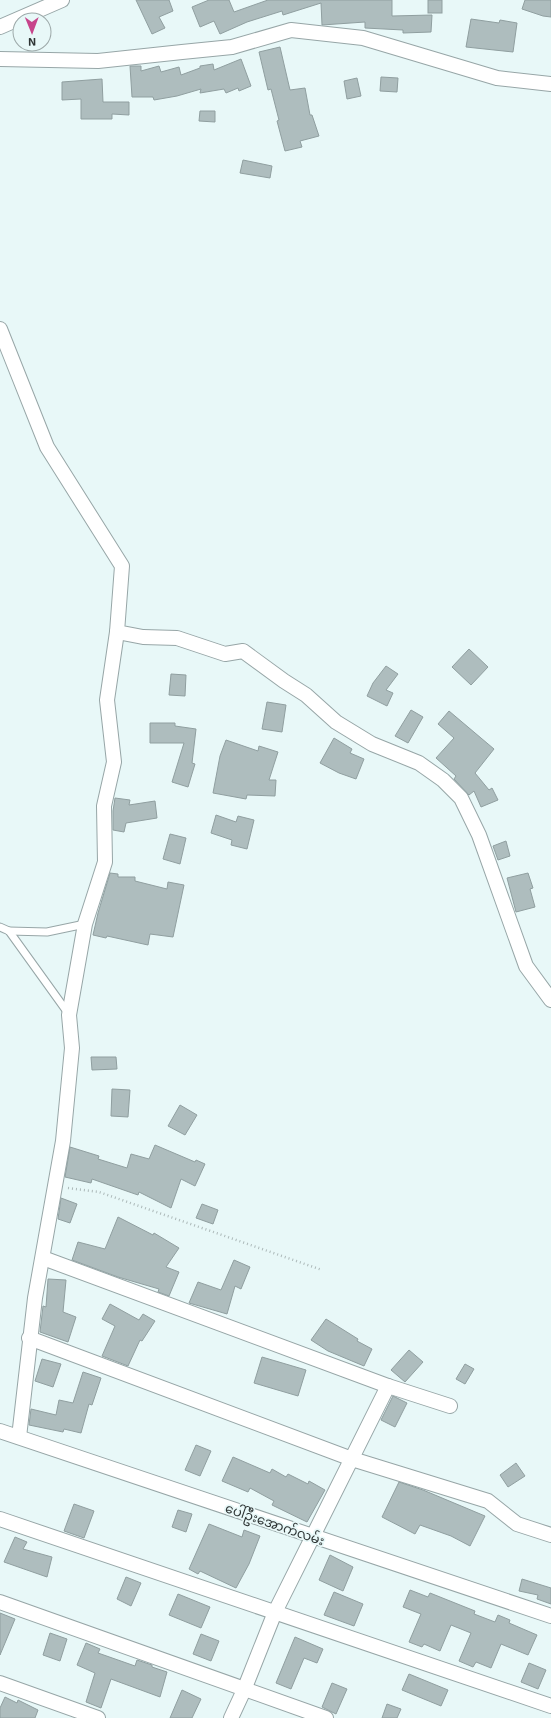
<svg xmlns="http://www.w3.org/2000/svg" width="551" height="1718" font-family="'Exo 2','Noto Sans Myanmar',sans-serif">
	<rect width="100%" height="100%" fill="#e8f8f8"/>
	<g fill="#aebdbe" stroke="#909fa0">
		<path d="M136,0H169L173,11L159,17L165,28L152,34Z"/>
		<path d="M209,0H229L234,12L268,0H392V16L432,15L431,32L403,33V30L365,28V22L322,25L321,3L283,15L282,11L247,22L220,34L214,21L200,27L192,7Z"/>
		<rect x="428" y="0" width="14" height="13"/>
		<path d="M525,0H551V17L543,16L522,9Z"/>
		<path d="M471,19L499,23L500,20L517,23L513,52L466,47Z"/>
		<path d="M280,47L290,90L305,88L310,115H312L319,136L300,141L302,147L285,151L277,121L279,120L271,89L268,90L259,52Z"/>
		<path d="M241,59L251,86L239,91L238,88L226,93L224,89L200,93L201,89L177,96L154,100L153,97H132L130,66H141V71L159,66L161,72L179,67L181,75L200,68V66L213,64L214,70Z"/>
		<path d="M381,77L398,78L397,92L380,91Z"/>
		<path d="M357,78L361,96L347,99L344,81Z"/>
		<path d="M102,79L103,102H129V115L112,114V119H81V99L62,100V82Z"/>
		<path d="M200,111H215V122L199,121Z"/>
		<path d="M243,160L272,166L270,178L240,173Z"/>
		<path d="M469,649L488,667L471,685L452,667Z"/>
		<path d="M386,666L398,674L386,690L393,693L387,706L367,696L373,683Z"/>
		<path d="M171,674L186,675L185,696L169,695Z"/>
		<path d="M267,702L286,705L282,732L262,729Z"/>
		<path d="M411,710L423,717L408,743L395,736Z"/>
		<path d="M449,711L494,749L475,773L489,790L492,788L498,800L481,807L474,791L469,795L454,779L456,776L436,758L454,738L438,724Z"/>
		<path d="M150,723H175V726L196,729L192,763L195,764L188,787L172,782L184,743H150Z"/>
		<path d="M334,738L352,749L350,753L364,759L356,779L339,773L320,763Z"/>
		<path d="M226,740L258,751L259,746L278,752L269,780H276L275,796L247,795L246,799L213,793L220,756Z"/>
		<path d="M115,798L130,800L129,805L155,801L157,818L126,823L124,832L113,830V811Z"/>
		<path d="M216,815L236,822L238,816L254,820L247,849L231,845L232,840L211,833Z"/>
		<path d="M170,834L186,838L180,864L163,859Z"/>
		<path d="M506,841L510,856L498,860L493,846Z"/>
		<path d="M110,873L118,874V877H135V881L167,889L168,882L184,885L173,937L150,934L148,945L107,936L106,938L93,935L98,913Z"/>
		<path d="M528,873L533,888L530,889L535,907L516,912L507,878Z"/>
		<path d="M91,1057H116L117,1069L92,1070Z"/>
		<path d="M112,1089L130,1090L128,1117L111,1116Z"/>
		<path d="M180,1105L197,1115L185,1135L168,1126Z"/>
		<path d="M155,1145L195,1162L196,1160L205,1164L195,1186L181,1179L171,1208L139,1192L138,1195L92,1179L91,1183L65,1177L70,1147L99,1156L98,1159L127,1168L131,1154L149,1159Z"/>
		<path d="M61,1198L77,1204L70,1223L58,1219Z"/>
		<path d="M202,1204L218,1210L213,1224L196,1218Z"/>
		<path d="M118,1217L153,1235L154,1233L179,1248L166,1267L179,1272L169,1296L158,1292L159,1289L118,1277L72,1260L78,1242L105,1249Z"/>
		<path d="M234,1260L250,1267L241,1289L235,1286L227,1314L189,1303L198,1282L221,1290Z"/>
		<path d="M48,1279L66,1280L63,1312L76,1317L68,1342L40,1332L43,1306L46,1307Z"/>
		<path d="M110,1304L139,1320L143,1314L155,1321L142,1341L140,1340L128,1366L102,1356L115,1326L102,1319Z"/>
		<path d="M326,1319L358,1339L357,1341L372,1349L364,1366L328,1351L311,1340Z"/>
		<path d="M409,1350L423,1362L405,1382L391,1370Z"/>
		<path d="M262,1357L306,1370L298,1396L254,1383Z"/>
		<path d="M42,1359L61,1364L53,1387L35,1381Z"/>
		<path d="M465,1364L474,1369L465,1384L456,1379Z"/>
		<path d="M83,1372L101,1378L92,1405L89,1404L81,1433L64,1429L63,1432L29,1425L31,1409L56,1415L59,1400L73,1403Z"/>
		<path d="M393,1396L407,1403L395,1427L381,1420Z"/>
		<path d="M196,1445L211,1451L200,1476L185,1470Z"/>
		<path d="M233,1457L270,1473L272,1469L286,1477L288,1474L308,1484L309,1481L325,1490L307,1522L272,1505L274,1501L250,1488L248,1492L222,1481Z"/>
		<path d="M516,1463L525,1476L508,1487L500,1475Z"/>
		<path d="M399,1482L423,1490L485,1516L470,1546L451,1536L420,1525L415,1534L382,1517Z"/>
		<path d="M74,1504L94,1511L84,1538L64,1531Z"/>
		<path d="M178,1510L192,1514L186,1532L172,1527Z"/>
		<path d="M209,1524L242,1537L244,1530L260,1536L249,1564L236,1588L200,1571L198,1574L189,1569Z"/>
		<path d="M15,1537L27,1542L23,1549L52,1557L47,1577L4,1562Z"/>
		<path d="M330,1555L353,1567L343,1591L319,1580Z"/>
		<path d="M126,1577L141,1583L131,1606L117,1599Z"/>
		<path d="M522,1579L551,1588V1604L537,1599L538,1595L519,1591Z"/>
		<path d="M410,1590L428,1597L430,1593L475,1611L474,1614L495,1622L498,1615L510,1620L509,1623L537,1635L528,1655L501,1644L491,1668L476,1662L473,1667L459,1661L471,1633L451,1625L440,1651L424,1644L422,1647L409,1642L421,1614L403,1607Z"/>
		<path d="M334,1592L363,1604L354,1626L324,1615Z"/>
		<path d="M178,1594L210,1607L201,1628L169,1615Z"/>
		<path d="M0,1613L15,1619L0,1655Z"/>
		<path d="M50,1633L67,1639L60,1661L43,1655Z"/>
		<path d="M201,1634L219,1641L211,1661L193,1654Z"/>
		<path d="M295,1637L323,1649L317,1663L304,1658L291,1689L276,1683Z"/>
		<path d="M86,1643L100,1649L98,1653L135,1666L137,1660L152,1665V1667L167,1672L160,1697L111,1679L101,1708L86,1702L95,1673L77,1665Z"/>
		<path d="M529,1663L546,1670L538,1689L521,1682Z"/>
		<path d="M409,1674L448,1690L441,1706L402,1690Z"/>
		<path d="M332,1683L347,1689L336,1714L322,1707Z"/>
		<path d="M182,1690L201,1699L192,1718H170Z"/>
		<path d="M5,1697L17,1703L18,1700L38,1710L35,1718H0V1708Z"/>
		<path d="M387,1704L401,1709L397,1718H382Z"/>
	</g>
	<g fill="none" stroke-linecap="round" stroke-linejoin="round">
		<g stroke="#97a6a7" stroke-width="9">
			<g id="lane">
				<path d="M0,927L9,931L68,1013"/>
				<path d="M9,931L47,932L85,924"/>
			</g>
		</g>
		<g stroke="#97a6a7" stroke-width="16">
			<g id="street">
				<path d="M0,27L62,0"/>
				<path d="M0,59L98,61L182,52L232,47L291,30L363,38L497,78L551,84"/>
				<path d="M0,329L47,447L122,566L117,632L143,637L177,638L225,654L243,651L284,681L306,695L336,722L372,744L419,763L443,780L461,798L479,835L526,966L551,1000"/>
				<path d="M43,1258L388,1386L450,1406"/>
				<path d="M29,1338L352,1459L488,1501L517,1524L551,1535"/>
				<path d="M0,1431L551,1616"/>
				<path d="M19,1437L35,1298L63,1141L72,1048L69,1015L85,924L105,862L104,806L114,762L107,700L117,632"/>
				<path d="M0,1519L551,1706"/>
				<path d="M0,1602L326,1718"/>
				<path d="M0,1683L98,1718"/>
				<path d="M231,1718L244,1690L275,1612L388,1386"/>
			</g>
		</g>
		<path stroke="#acb9b9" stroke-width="2.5" stroke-dasharray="1 3" stroke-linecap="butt" d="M68,1188L99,1192L322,1270"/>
		<use href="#lane" stroke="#fff" stroke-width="7"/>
		<use href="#street" stroke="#fff" stroke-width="14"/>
	</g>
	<g text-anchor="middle" stroke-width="3.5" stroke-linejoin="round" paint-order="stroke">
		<g font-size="13" fill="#2d3333" stroke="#e8f8f8">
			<text transform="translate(275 1524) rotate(19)" y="5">ပေါ်ဦးအောက်လမ်း</text>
		</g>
	</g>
	<g transform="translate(32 32) rotate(179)"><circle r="19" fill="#e8f8f8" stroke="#9da9a9"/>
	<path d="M0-3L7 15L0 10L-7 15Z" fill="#c7448b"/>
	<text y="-6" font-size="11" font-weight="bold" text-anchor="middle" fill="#2d3333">N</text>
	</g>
</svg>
